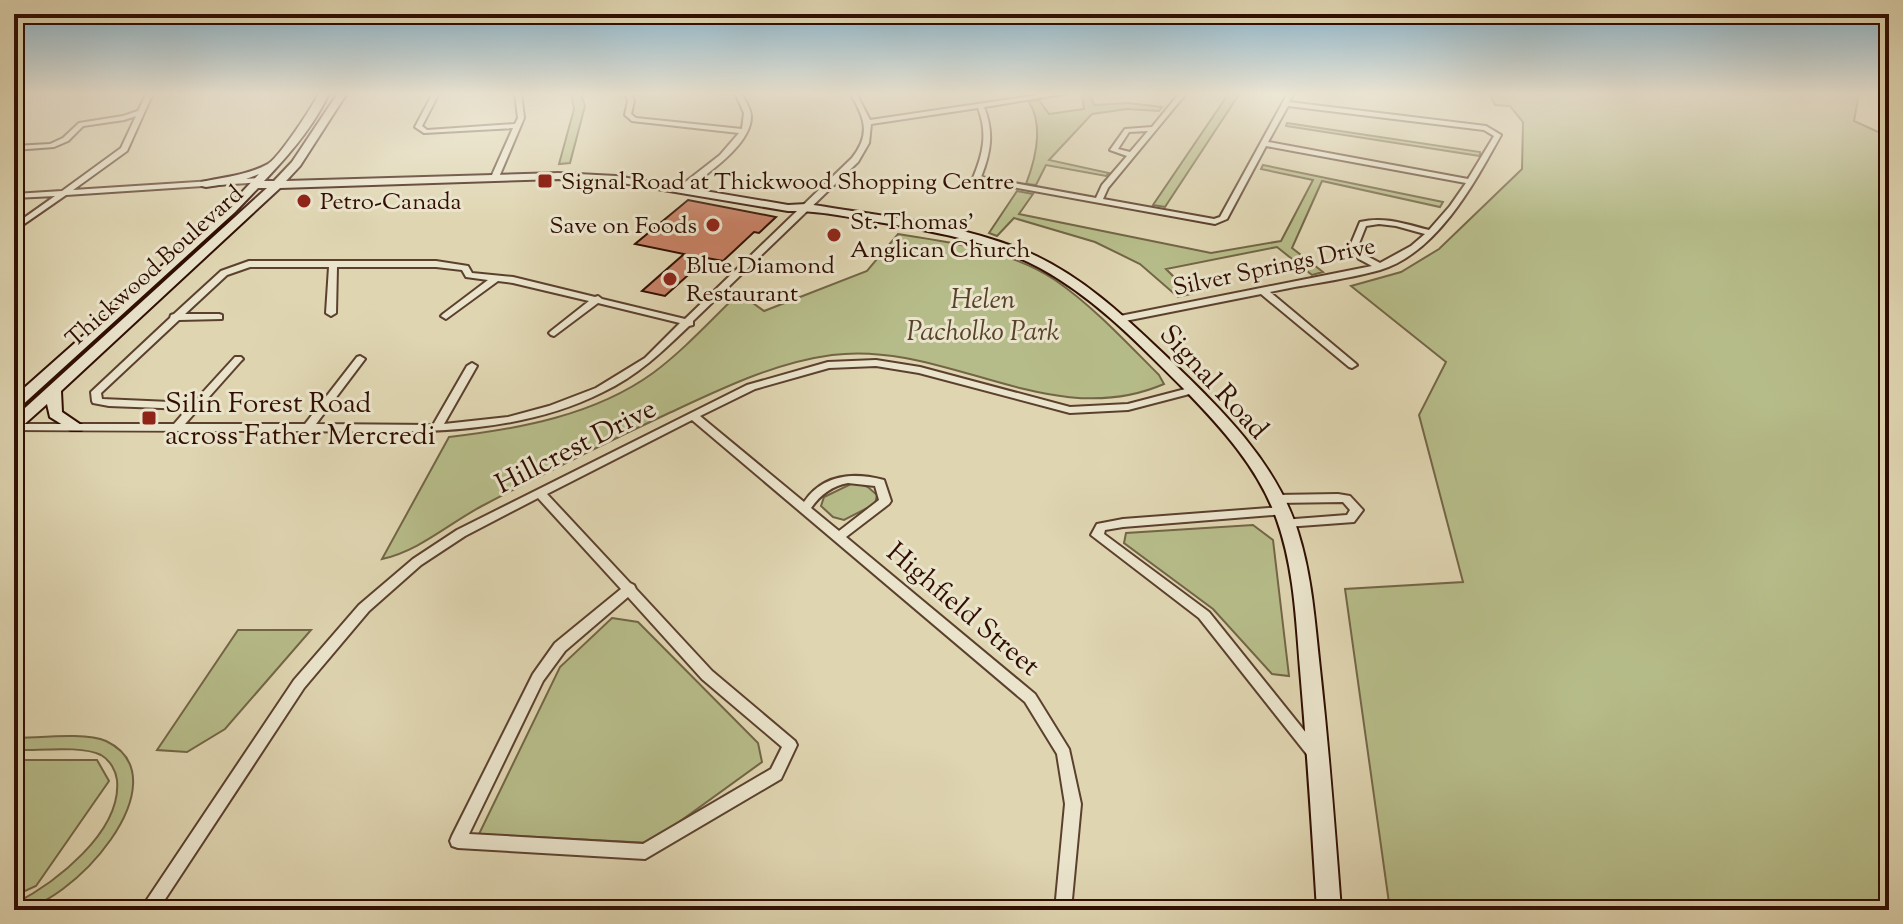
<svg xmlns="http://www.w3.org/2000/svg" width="1903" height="924" font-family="'Sorts Mill Goudy',serif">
	<rect width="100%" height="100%" fill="#dfd5b1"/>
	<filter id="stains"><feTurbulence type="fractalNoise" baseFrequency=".0025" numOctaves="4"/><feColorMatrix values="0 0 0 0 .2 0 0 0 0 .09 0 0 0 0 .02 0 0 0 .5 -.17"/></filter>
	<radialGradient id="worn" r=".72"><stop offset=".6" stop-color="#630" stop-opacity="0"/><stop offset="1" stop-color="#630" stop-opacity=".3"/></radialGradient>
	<g fill="#b6bc89" stroke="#736546" stroke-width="2">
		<path d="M571,93H581L585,106L570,163L559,164L574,109Z"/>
		<path d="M1089,93L1094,105L1128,103L1162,107L1159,111L1127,109L1092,114L1049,160L1109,173L1106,176L1046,165L1036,185L1026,184C1036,158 1044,126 1029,102L1039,100L1049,114L1084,109L1082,94Z"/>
		<path d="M1229,93H1240L1165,207L1153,205Z"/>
		<path d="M1489,93H1859L1854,121L1889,137V910H1390L1345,589L1463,582L1419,415L1446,362L1351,286L1401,272L1439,249L1522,169L1523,122L1510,106L1495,105Z"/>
		<path d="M1287,123L1480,152V156L1286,126Z"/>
		<path d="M1263,165L1443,202L1440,207L1322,181L1292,248L1323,272L1312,275L1277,247L1166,269L1191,294L1178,297L1140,264L1095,242L1014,218L997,236L989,233L1017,191L1033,194L1019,214L1211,253L1281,241L1313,180L1261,169Z"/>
		<path d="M898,234C950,242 1010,250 1055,280C1094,307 1126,342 1159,375L1164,384C1051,433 946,340 832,355C773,363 721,389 667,414C605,443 543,474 482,506C448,524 419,551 382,559L449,437C519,429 595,415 653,373C684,350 711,320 739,293L764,311L867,271Z"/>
		<path d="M855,482L868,487L877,495L875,504L844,520L833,517L821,506L824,497Z"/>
		<path d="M1253,525L1273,540L1289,676L1272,674L1213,609L1124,543L1126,533Z"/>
		<path d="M612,618L638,622L758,743L762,762L650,843L479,834L560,667Z"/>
		<path d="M238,630H311L225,729L187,752L157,750Z"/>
		<path d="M14,738C37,738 86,732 106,741C186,779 69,910 14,910V904C55,883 122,832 117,780C116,771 110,760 101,755C81,745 37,751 14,750Z"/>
		<path d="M14,760H97L109,781L36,886L14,896Z"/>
	</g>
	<path fill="#c78165" stroke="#300e02" stroke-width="2" d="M688,200L776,217L759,233L754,232L723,261L707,258L665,296L642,291L684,254L635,244Z"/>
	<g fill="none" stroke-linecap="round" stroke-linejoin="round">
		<g stroke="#5c402e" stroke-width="4">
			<g id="street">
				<path d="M147,93H153L127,151L73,190L260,178L264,180L263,182L66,195L14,231V225L55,196L14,198V194L62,191L121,148L136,116L124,120L83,126L68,141L54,147L14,150V146L50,144L63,138L79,123L123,116L138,111Z"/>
				<path d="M433,93H439L422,126L427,130L515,124L518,118L515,93H521L524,118L499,177L492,175L513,128L424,133L415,127Z"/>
				<path d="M625,93H631L634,101L631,114L636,118L742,129L744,113L735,93H741C745,101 751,108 751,117C751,145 706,174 685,191H679V187L720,155L739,133L632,121L625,115L628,101Z"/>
				<path d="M850,93H856L870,120L1051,93H1069L984,107C994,132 991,152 981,177L1096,198L1102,185L1127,156L1110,150L1125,129L1152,127L1178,95L1176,93H1184V96L1108,188L1103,199L1214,219L1220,217L1288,93H1294L1289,102L1486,126L1501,135C1475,182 1437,253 1380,270C1344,280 1306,284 1270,292L1355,363L1357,365L1352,368L1349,367L1261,294L1120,322L1115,319L1120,316L1372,266L1359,259L1350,246L1360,222C1384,216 1406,224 1429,230L1450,206L1466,183L1266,146L1227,219L1215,224L974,180L973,178C983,154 988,133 978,108L871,124L869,143L858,162L693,321V325L689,326C663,351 637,376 603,392C506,441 392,431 287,431C196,431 105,431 14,430V424H174L187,409L109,406L93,403L92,401L91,392L170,318L171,315L174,314L221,271L249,261H436L468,266L472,273L513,277L595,297L598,296L602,299L685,319L852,158C871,134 865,118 850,93ZM1288,106L1484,130L1494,136L1468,179L1268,142ZM1148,131L1130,152L1118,149L1129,132ZM1379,224L1396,226L1425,234L1411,246L1380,263L1365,255L1358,246L1366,226ZM250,267H329L326,313L331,316L336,313L337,267H436L462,270L466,277L488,280L443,314L441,316L446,319L498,281L513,283L589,301L551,331L549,333L551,335L554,336L598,303L680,323L645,358L596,388L549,406L508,417L444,424L477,366L472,363L467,366L433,425L316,424L365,359L360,356L357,357L305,424H185L241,361L243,359L241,357H235L193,403L102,399L101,393L179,320L222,319V315L219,314H185L227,275Z"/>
				<path d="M876,360L920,367L1070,407L1128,404L1193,387L1198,390L1197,392L1128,410L1070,413L919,373L876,366L829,368L755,389L700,416L804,502C823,474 854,472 884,480L891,501L889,504L846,537L1035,694L1069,749L1081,804L1071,910H1055L1065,804L1057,754L1025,702L692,420L547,494L630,583L634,585L636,589L712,671L795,741L797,745L781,779L645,859L458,848L452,846L450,841L452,836L533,674L555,643L621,589L538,498L465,536L421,565L369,611L304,688L158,910H140L294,680L359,605L413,559L457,530L747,385L828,362ZM848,483L875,486L879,500L839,531L811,508C821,494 832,486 848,483ZM628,597L702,679L782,747L771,769L643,844L469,834L543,681L565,651Z"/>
				<path d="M1338,494L1350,496L1363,510L1354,522L1286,527L1282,526L1280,523L1282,520L1347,515L1350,510L1343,502L1276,503L1270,499L1276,495Z"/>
				<path d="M1282,507L1288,511L1286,514L1123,527L1105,530L1104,534L1209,612L1319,749L1321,753L1319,757L1314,759L1309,757L1199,618L1091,535L1097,524L1123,519Z"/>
			</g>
		</g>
		<g stroke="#300e02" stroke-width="4">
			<path id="secondary" d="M319,93H329C315,125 288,156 264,181H274L292,162L338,93H347L300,166L286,181L558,173L616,176L788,205L807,204C880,216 956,223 1025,251C1082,275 1126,318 1169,359C1221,409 1276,462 1298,532C1312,576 1315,623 1320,669C1329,749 1335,830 1341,910H1317C1312,829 1307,749 1300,669C1296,619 1294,568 1277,520C1259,468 1220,426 1183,388C1139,344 1095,298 1040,268C992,242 937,232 884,223C852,218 820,210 788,211L616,182L558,179L280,188L61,391L62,412L84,427L81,430H71L50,417L47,404L19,429L14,431V418L267,188H258L235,212L19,408L14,410V397L227,208L259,174L238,182L206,187L202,186V182C224,177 248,175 268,164C279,158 313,106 319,93Z"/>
		</g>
		<use href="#street" fill="#eae4cc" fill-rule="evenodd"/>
		<use href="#secondary" fill="#eae4cc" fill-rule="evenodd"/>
	</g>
	<linearGradient id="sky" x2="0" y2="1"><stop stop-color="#86b6d1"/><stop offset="0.42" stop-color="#f1ecdc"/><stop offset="1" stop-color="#f1ecdc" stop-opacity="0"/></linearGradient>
	<rect width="1903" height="223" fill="url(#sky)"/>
	<g fill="#8f2418" stroke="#eae4cc" stroke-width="3">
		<rect x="537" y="173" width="16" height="16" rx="4"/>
		<circle cx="304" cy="201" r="8"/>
		<circle cx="713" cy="225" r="8"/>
		<circle cx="834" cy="235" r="8"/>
		<circle cx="670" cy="279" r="8"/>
		<rect x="141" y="410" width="16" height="16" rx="4"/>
	</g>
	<g text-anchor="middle" stroke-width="6" stroke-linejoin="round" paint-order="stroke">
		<g font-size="24" fill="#300e02" stroke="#eae4cc" text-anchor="start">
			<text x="561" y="189">Signal Road at Thickwood Shopping Centre</text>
			<text x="320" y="209">Petro-Canada</text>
			<text x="850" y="229">St. Thomas’<tspan x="850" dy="28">Anglican Church</tspan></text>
			<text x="697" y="233" text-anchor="end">Save on Foods</text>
			<text x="686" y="273">Blue Diamond<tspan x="686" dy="28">Restaurant</tspan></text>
		</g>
		<g font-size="24" fill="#300e02" stroke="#eae4cc">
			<text transform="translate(154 266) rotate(-42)" y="8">Thickwood Boulevard</text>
			<text transform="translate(1274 266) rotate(-12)" y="8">Silver Springs Drive</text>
		</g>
		<g font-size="28" font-style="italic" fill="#58422a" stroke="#eae4cc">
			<text x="983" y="308">Helen<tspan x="983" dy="32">Pacholko Park</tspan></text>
		</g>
		<g font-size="28" fill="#300e02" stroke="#eae4cc">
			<text transform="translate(1215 381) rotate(47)" y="10">Signal Road</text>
			<text transform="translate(575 445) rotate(-27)" y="10">Hillcrest Drive</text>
			<text transform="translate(964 608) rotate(40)" y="10">Highfield Street</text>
		</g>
		<g font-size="28" fill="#300e02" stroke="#eae4cc" text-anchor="start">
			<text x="165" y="412">Silin Forest Road<tspan x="165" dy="32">across Father Mercredi</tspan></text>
		</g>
	</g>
	<rect width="1903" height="924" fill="none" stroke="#dfd5b1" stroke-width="48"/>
	<rect x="16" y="16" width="1871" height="892" fill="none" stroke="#300e02" stroke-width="4"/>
	<rect x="24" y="24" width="1855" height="876" fill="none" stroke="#300e02" stroke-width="2"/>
	<rect width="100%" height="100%" filter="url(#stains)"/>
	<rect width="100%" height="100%" fill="url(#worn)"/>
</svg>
